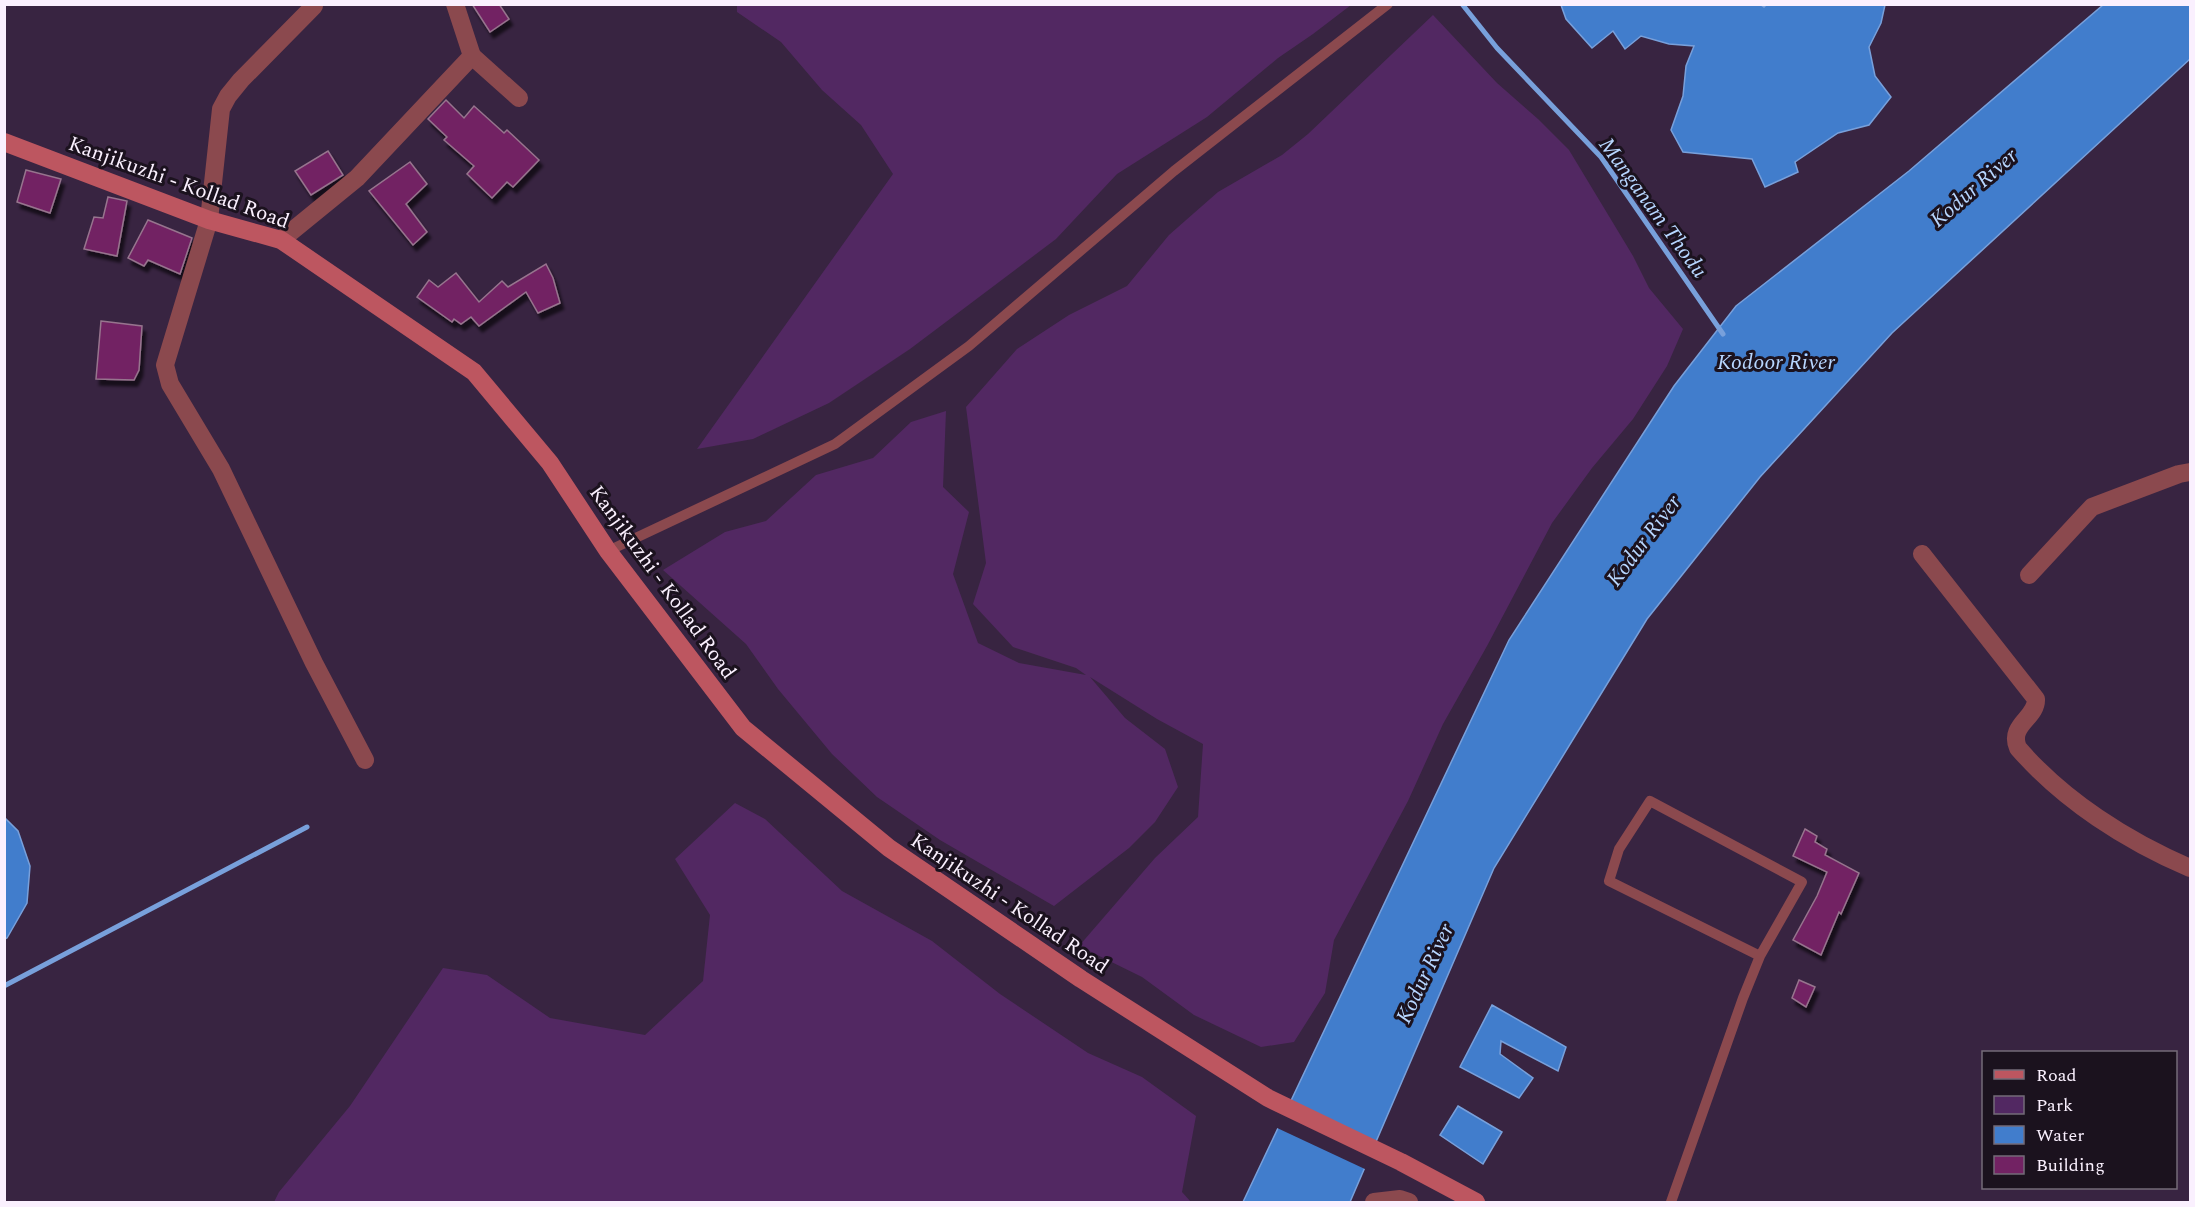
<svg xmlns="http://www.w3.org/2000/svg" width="2195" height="1207" font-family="Spectral,serif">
	<defs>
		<filter id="shadow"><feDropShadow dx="3.5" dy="6" stdDeviation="1.5" flood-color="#0009"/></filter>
	</defs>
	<rect width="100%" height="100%" fill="#382441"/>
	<g fill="#522862">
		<path d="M737,5V4L1351,5L1313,34L1278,58L1207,117L1117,174L1056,239L910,349L829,403L753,439L697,449L893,174L861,125L822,90L781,42L737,12Z"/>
		<path d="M1433,15L1497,83L1538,119L1569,150L1633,256L1649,288L1683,329L1667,366L1633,419L1592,468L1552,523L1487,646L1443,724L1408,801L1334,940L1325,993L1294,1042L1261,1047L1194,1015L1142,977L1079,946L1155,858L1198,817L1203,744L1157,719L1090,677L1125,718L1165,749L1178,787L1155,822L1129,848L1054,906L940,840L877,797L832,754L778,689L746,644L663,570L725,532L766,521L816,475L873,458L911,422L946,411L943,487L969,512L953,574L978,643L1019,663L1086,675L1076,668L1013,647L973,604L986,563L966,407L1017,349L1069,315L1127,286L1169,235L1218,192L1282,155L1308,134Z"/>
		<path d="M735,803L765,819L842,891L932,941L1000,994L1088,1053L1142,1077L1196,1116L1182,1192L1191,1202H274L279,1192L350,1106L443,968L487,975L550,1018L645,1035L703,981L710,915L675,859Z"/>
	</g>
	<g fill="#417dcc" stroke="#78a0db" stroke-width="1.5">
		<path d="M1761,5L1764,7L1767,4L1885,5L1881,23L1869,47L1875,76L1891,97L1869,125L1838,133L1795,162L1798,172L1765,187L1752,159L1683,152L1671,130L1683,96L1686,66L1694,46L1669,44L1641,36L1625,49L1613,31L1592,48L1566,19L1561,5Z"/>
		<path d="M2103,5H2190V59L1892,333L1760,477L1647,619L1494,868L1350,1202H1243L1509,640L1674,386L1736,306L1909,171Z"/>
		<path d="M5,818L18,831L30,866L27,903L7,938L5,939Z"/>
		<path d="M1492,1005L1566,1047L1558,1071L1501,1041L1500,1054L1533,1078L1519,1098L1460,1067Z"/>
		<path d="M1458,1106L1502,1132L1483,1164L1440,1135Z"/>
	</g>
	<path fill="#382441" d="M1287,1101L1378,1145L1367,1170L1275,1127Z"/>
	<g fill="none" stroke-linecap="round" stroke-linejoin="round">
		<g stroke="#78a0db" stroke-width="5">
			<path d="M1462,4L1497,48L1601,157L1723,334"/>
			<path d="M4,986L307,827"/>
		</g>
	</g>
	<g fill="#722263" stroke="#97748e" stroke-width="1.5" filter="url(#shadow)">
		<path d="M472,4H499L509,19L490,32Z"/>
		<path d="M446,100L464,118L474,106L504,133L507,130L539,160L513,187L507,182L492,198L467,174L474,166L444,140L447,137L428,119Z"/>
		<path d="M328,151L343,175L311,195L295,171Z"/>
		<path d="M410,162L427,184L406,204L427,232L413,245L369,191Z"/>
		<path d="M26,170L61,179L50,213L17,202Z"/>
		<path d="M108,197L127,201L117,256L84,249L94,217L103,218Z"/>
		<path d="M148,220L192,238L180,274L148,260L144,266L128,258Z"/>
		<path d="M546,264L553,278L560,303L538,313L526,292L479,326L471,317L461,324L454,319L452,322L417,297L429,280L438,287L456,273L479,302L502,281L508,287Z"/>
		<path d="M101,321L142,326L139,370L134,380L96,379Z"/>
		<path d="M1805,829L1817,836L1815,842L1827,849L1825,855L1859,873L1841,914L1839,912L1821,955L1793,940L1817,896L1827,872L1793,856Z"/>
		<path d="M1799,980L1815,987L1806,1007L1792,998Z"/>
	</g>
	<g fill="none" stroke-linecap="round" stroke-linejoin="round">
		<g stroke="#8b494e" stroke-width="10">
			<path d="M608,551L835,444L969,346L1174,171L1388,4"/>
			<path d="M1671,1202L1743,998L1760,956L1802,882L1650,801L1619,849L1609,881L1760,956"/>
		</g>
		<g stroke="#8b494e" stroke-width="18">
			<path d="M314,6L241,80L228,96L221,109L209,220L165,365L170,384L221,469L314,663L365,760"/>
			<path d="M472,56L519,98"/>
			<path d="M281,240L357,178L472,56L455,4"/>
			<path d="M1922,554L2036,699C2037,718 2008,725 2018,748C2064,801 2127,841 2190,868"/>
			<path d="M2029,575L2092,507L2179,474L2190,472"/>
			<path d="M1374,1202L1400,1199L1409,1202"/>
		</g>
		<path stroke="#bd5660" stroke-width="18" d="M4,142L209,220L281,240L474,372L550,463L608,551L743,728L889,848L1081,979L1268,1098L1401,1162L1476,1202"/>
	</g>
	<g text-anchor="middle" stroke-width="6" stroke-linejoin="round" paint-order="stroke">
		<g font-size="21" fill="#faf0fe" stroke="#1b121e">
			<text transform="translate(179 182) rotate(20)" y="7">Kanjikuzhi - Kollad Road</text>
			<text transform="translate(663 582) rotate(54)" y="7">Kanjikuzhi - Kollad Road</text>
			<text transform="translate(1010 903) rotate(34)" y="7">Kanjikuzhi - Kollad Road</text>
		</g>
		<g font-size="22" font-style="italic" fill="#b7d6ff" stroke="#1b121e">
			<text transform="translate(1973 187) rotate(-41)" y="8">Kodur River</text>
			<text transform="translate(1654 207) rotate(54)" y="8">Manganam Thodu</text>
			<text x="1776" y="369">Kodoor River</text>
			<text transform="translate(1643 540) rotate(-53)" y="8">Kodur River</text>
			<text transform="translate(1424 973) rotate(-65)" y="8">Kodur River</text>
		</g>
	</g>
	<rect width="2195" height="1207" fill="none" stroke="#faf0fe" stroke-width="12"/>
	<rect x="1982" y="1051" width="195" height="138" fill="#1b121e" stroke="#746b78" stroke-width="1.5"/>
	<rect x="1994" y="1070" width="30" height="9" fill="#bd5660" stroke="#746b78" stroke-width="1.5"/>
	<text x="2036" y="1081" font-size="18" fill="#faf0fe">Road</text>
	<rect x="1994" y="1096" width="30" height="18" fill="#522862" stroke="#746b78" stroke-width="1.5"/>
	<text x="2036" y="1111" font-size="18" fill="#faf0fe">Park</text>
	<rect x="1994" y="1126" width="30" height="18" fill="#417dcc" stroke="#746b78" stroke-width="1.5"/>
	<text x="2036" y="1141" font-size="18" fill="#faf0fe">Water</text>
	<rect x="1994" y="1156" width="30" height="18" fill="#722263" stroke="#746b78" stroke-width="1.5"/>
	<text x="2036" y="1171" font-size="18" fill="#faf0fe">Building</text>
</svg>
